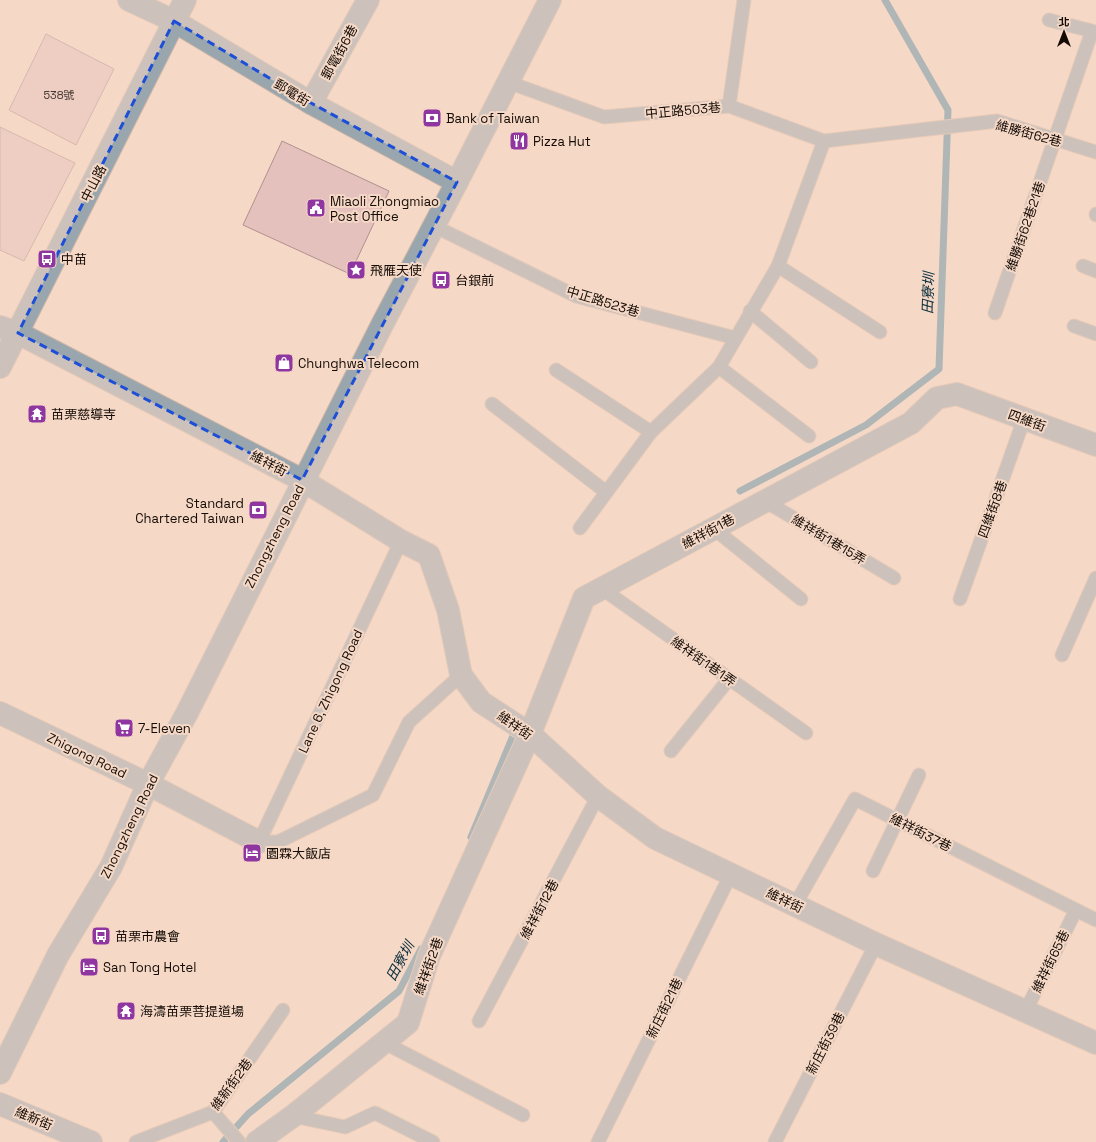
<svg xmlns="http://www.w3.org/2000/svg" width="1096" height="1142" font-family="'Space Grotesk','Noto Sans TC',sans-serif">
	<rect width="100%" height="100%" fill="#f5d8c6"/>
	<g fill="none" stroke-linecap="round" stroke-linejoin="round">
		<g stroke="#598ca1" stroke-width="7">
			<path d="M740,491L866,425L939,369L948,110L885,0"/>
			<path d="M471,837L515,731"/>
			<path d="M223,1142L248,1114L399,991L421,949"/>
		</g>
	</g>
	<g fill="#e4c1bd" stroke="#b2908d">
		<path d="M46,34L114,69L76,145L9,110Z"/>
		<path d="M0,127L75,163L24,261L0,250Z"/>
		<path d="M282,141L389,191L350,274L243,225Z"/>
	</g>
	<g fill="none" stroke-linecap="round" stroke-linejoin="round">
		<g stroke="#d1b7a7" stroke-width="15">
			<g id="service">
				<path d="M508,82L604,117L729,106L824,141L997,121L1096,152"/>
				<path d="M729,106L744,0"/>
				<path d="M1096,214V215"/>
				<path d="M434,226L576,296L735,338"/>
				<path d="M778,266L880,332"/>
				<path d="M1083,266L1096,271"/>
				<path d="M750,311L811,362"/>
				<path d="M995,313L1092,31L1049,20"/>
				<path d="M1074,326L1096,334"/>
				<path d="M719,367L809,436"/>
				<path d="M556,370L651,432"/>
				<path d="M492,404L606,492"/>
				<path d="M765,501L894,578"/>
				<path d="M580,528L651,432L719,367L778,266L824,141"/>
				<path d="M713,528L801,599"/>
				<path d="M401,541L259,842H278L373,795L409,722L461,675"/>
				<path d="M601,588L806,733"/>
				<path d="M960,599L1024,419"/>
				<path d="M1062,655L1096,578"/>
				<path d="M671,751L729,679"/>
				<path d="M873,871L919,775"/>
				<path d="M795,905L855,799L1096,920"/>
				<path d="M1025,1012L1076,910"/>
				<path d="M479,1021L598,796"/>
				<path d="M385,1043L523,1115"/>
				<path d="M213,1112L239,1142"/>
				<path d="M293,1116L345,1127L375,1113L433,1142"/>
				<path d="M136,1142L213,1112L283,1010"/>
				<path d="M598,1142L731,874"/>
				<path d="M775,1142L876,944"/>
			</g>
		</g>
		<g stroke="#d1b7a7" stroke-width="24">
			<g id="minor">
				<path d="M129,0L174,21L311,103L457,182"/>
				<path d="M311,103L368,0"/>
				<path d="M0,327L18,333L302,480L401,541L429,555L448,610L461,675L481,702L530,734L598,796L655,838L876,944L1096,1043"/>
				<path d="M148,784L259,842"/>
				<path d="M0,1104L91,1142"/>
				<path d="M257,1142L293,1116L408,1023L429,956L530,734L584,598L911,423L937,398L957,394L1096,445"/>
			</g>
		</g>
		<g stroke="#d1b7a7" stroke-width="24">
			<g id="tertiary">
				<path d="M0,367L185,0"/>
				<path d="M0,713L148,784"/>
				<path d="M0,1073L58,955L111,867L148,784L187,713L382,325L457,182L550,0"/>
			</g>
		</g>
		<use href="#service" stroke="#99a6ad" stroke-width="13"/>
		<use href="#minor" stroke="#99a6ad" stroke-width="22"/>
		<use href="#tertiary" stroke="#99a6ad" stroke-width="22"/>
	</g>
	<path d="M0 0H1096V1142H0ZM174,21L311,103L457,182L302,480L18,333Z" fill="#f5d8c6" fill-opacity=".55" fill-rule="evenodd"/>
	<path fill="none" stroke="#1d4ed8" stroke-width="3" stroke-dasharray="8 5" stroke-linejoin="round" d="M174,21L311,103L457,182L302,480L18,333Z"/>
	<defs>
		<g id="bank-square" transform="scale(1)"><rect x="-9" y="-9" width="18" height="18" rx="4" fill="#9036a1" stroke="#f5d8c6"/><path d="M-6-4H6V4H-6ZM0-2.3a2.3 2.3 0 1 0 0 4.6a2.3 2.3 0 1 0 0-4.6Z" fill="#fff"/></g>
		<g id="restaurant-square" transform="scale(1)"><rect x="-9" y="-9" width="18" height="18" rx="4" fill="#9036a1" stroke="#f5d8c6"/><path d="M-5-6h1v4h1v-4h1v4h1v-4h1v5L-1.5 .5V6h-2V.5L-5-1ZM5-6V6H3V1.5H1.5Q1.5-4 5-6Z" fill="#fff"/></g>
		<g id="civic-square" transform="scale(1)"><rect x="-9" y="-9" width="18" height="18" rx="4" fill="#9036a1" stroke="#f5d8c6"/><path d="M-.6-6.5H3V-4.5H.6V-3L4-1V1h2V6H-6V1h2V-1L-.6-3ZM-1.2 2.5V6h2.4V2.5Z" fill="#fff"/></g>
		<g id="bus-square" transform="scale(1)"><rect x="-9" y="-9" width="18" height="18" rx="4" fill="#9036a1" stroke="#f5d8c6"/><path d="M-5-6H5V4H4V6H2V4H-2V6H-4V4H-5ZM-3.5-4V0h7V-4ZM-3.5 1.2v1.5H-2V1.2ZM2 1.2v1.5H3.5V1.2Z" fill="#fff"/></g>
		<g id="sight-square" transform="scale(1)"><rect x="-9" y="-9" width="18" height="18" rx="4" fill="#9036a1" stroke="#f5d8c6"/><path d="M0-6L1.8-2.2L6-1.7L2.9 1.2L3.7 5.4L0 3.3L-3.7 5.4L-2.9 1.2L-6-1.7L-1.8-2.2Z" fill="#fff"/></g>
		<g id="shop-square" transform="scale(1)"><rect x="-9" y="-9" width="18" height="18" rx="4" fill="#9036a1" stroke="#f5d8c6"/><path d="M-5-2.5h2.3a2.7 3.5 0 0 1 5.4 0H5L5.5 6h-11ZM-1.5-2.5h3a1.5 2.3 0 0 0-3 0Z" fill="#fff"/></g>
		<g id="temple-square" transform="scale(1)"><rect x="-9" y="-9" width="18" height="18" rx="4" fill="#9036a1" stroke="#f5d8c6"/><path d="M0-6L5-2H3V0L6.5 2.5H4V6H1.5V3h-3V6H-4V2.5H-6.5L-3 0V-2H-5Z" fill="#fff"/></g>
		<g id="supermarket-square" transform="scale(1)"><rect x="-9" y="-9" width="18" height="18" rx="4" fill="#9036a1" stroke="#f5d8c6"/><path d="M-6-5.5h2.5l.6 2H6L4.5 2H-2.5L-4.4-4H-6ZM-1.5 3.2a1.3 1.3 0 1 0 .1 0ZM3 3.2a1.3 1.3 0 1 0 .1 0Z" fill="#fff"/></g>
		<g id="hotel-square" transform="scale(1)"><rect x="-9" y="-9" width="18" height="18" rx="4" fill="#9036a1" stroke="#f5d8c6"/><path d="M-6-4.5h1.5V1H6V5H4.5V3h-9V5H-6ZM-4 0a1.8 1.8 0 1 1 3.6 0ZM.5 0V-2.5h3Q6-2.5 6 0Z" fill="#fff"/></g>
	</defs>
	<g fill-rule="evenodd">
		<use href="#bank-square" x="432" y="118"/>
		<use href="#restaurant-square" x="519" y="141"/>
		<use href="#civic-square" x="316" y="208"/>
		<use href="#bus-square" x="47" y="259"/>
		<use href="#sight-square" x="356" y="270"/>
		<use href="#bus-square" x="441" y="280"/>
		<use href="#shop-square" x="284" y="363"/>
		<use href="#temple-square" x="37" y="414"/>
		<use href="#bank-square" x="258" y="510"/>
		<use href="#supermarket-square" x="124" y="728"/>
		<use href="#hotel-square" x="252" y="853"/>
		<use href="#bus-square" x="101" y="936"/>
		<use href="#hotel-square" x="89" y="967"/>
		<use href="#temple-square" x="126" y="1011"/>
	</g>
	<g text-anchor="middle" stroke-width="4" stroke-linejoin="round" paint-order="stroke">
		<g font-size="11" fill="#483833">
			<text x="59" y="99">538號</text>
		</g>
		<g font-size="13" fill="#140b05" stroke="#f5d8c6">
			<text transform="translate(339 52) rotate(-61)" y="5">郵電街6巷</text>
			<text transform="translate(292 92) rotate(31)" y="5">郵電街</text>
			<text transform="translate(683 110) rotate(-5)" y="5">中正路503巷</text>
			<text transform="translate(1029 133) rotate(15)" y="5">維勝街62巷</text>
			<text transform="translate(93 183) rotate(-63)" y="5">中山路</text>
			<text transform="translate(1025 226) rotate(-71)" y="5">維勝街62巷21巷</text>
			<text transform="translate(603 301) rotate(17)" y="5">中正路523巷</text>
			<text transform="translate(1027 420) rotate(20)" y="5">四維街</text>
			<text transform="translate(269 463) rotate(27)" y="5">維祥街</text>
			<text transform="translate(992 509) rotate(-70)" y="5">四維街8巷</text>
			<text transform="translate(708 531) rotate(-28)" y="5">維祥街1巷</text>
			<text transform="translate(274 536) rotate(-63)" y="5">Zhongzheng Road</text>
			<text transform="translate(829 539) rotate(31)" y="5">維祥街1巷15弄</text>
			<text transform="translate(704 661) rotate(35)" y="5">維祥街1巷1弄</text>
			<text transform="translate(330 691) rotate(-65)" y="5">Lane 6, Zhigong Road</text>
			<text transform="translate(515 725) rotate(35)" y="5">維祥街</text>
			<text transform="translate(87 755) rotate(26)" y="5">Zhigong Road</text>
			<text transform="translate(129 826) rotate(-64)" y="5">Zhongzheng Road</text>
			<text transform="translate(921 832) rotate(27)" y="5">維祥街37巷</text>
			<text transform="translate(785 900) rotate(26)" y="5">維祥街</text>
			<text transform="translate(539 909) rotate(-62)" y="5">維祥街12巷</text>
			<text transform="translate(1050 961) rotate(-64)" y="5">維祥街65巷</text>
			<text transform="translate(428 966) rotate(-70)" y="5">維祥街2巷</text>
			<text transform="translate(664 1008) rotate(-64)" y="5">新庄街21巷</text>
			<text transform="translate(825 1043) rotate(-63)" y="5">新庄街39巷</text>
			<text transform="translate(231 1084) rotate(-54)" y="5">維新街2巷</text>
			<text transform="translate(34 1118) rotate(23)" y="5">維新街</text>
		</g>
		<g font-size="13" fill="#140b05" stroke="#f5d8c6" text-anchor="start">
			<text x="446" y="123">Bank of Taiwan</text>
			<text x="533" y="146">Pizza Hut</text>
			<text x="330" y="206">Miaoli Zhongmiao<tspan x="330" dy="15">Post Office</tspan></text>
			<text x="61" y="264">中苗</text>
			<text x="370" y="275">飛雁天使</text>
			<text x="455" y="285">台銀前</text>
			<text x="298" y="368">Chunghwa Telecom</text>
			<text x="51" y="419">苗栗慈導寺</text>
			<text x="244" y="508" text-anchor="end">Standard<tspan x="244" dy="15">Chartered Taiwan</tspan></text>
			<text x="138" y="733">7-Eleven</text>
			<text x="266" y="858">園霖大飯店</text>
			<text x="115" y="941">苗栗市農會</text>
			<text x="103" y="972">San Tong Hotel</text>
			<text x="140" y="1016">海濤苗栗菩提道場</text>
		</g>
		<g font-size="14" font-style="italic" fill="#0a2f3d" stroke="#f5d8c6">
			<text transform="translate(928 293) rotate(-88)" y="5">田寮圳</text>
			<text transform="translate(400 961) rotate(-61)" y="5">田寮圳</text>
		</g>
	</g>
	<g transform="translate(1064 32)" stroke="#f5d8c6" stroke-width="3" paint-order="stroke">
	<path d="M0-3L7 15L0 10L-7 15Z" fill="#140b05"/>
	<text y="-6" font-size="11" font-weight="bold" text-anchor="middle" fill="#140b05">北</text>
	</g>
</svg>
